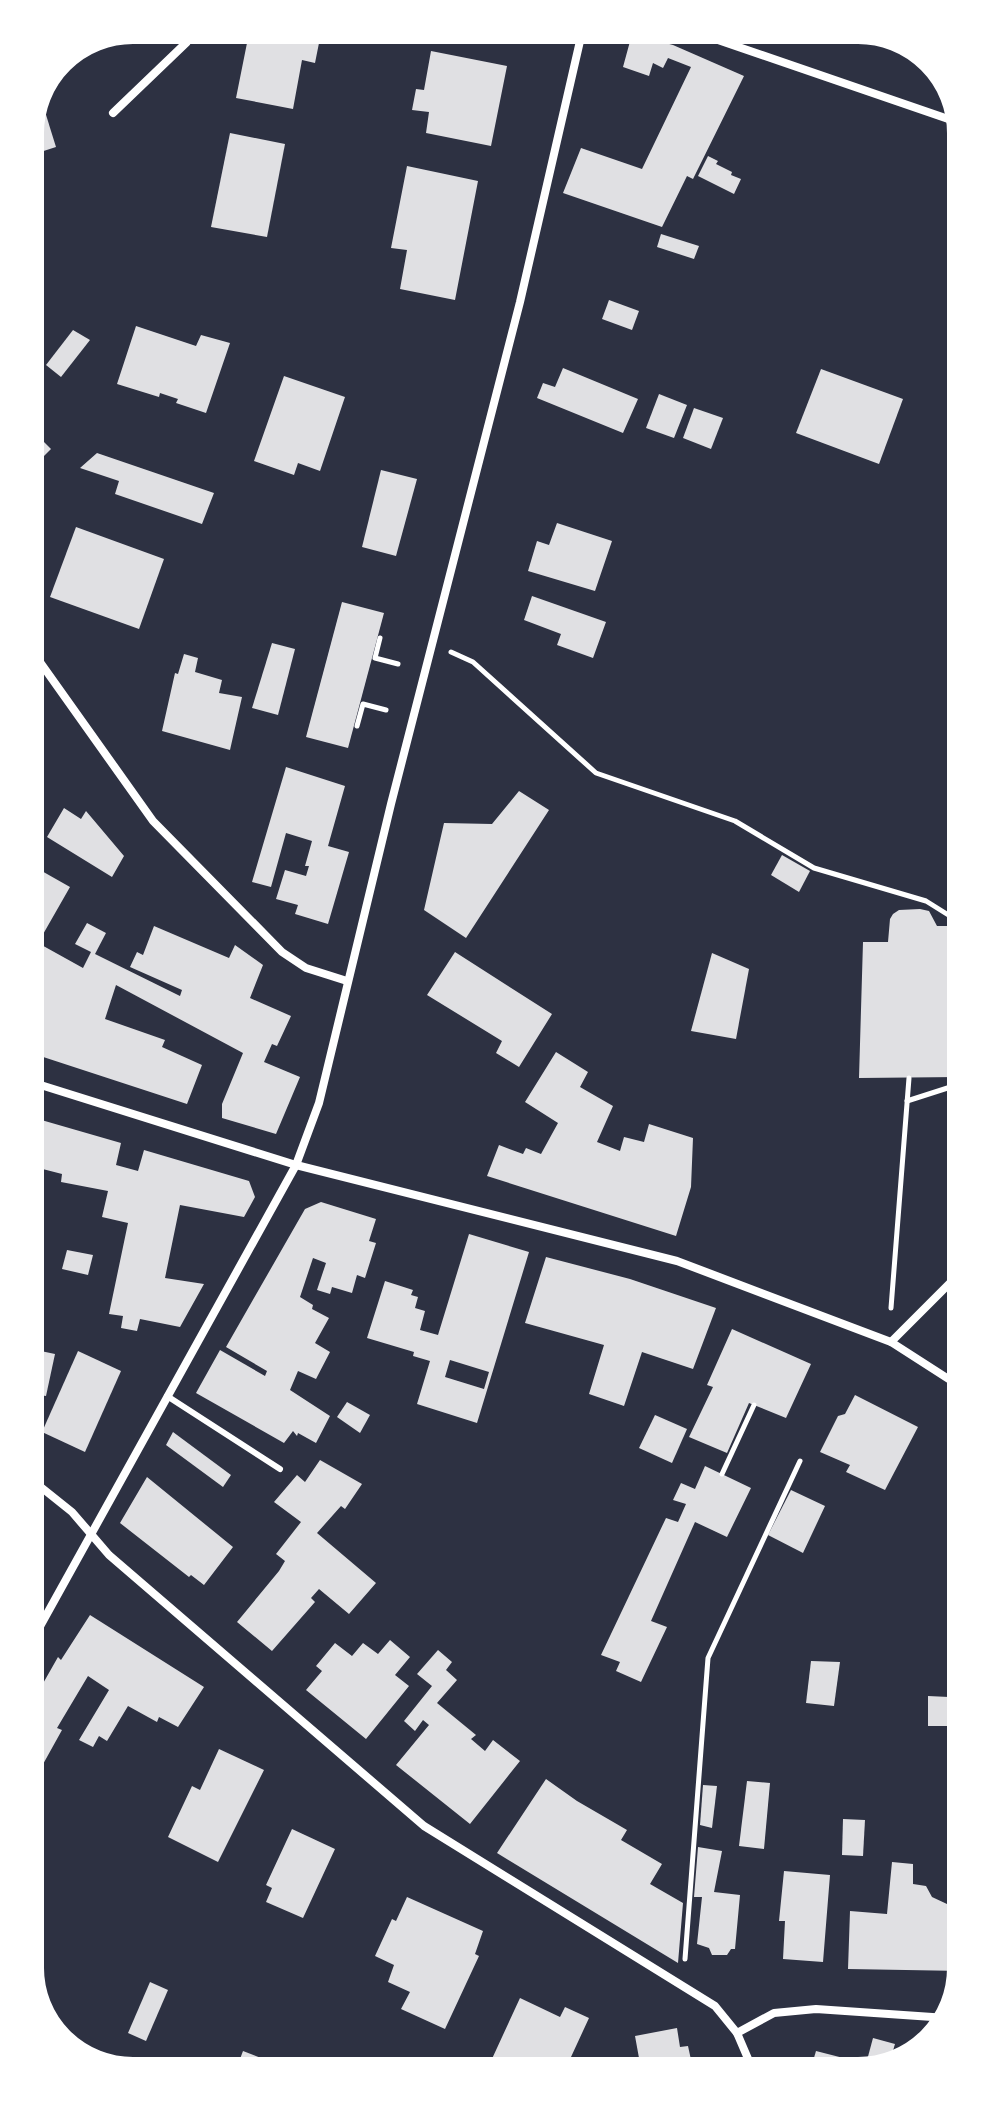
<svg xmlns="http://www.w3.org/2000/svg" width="991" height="2101" font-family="Rubik,sans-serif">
	<rect width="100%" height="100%" fill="#2d3142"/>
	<g fill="#e0e0e3" fill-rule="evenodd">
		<path d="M250,28H322L315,63L302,60L293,109L236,98Z"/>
		<path d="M632,34L673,45L744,76L693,179L687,176L662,227L563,193L581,148L642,169L691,67L668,58L663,68L653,63L649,76L623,67Z"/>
		<path d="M431,51L507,66L491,146L426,133L429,112L412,110L416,89L424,90Z"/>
		<path d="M42,102L56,147L28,156V126L39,103Z"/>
		<path d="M230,133L285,144L267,237L211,227Z"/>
		<path d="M708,156L718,161L716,164L732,172L731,175L741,179L734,194L698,176Z"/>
		<path d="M407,166L478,181L455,300L400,289L407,250L391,248Z"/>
		<path d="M661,234L699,246L694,259L657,247Z"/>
		<path d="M609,300L639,311L632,330L602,319Z"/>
		<path d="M136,326L196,346L201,335L230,343L206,413L176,403L178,399L160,393L159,397L117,384Z"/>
		<path d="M73,330L90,340L61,377L46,365Z"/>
		<path d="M563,368L638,399L623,433L537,398L543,383L555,387Z"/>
		<path d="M821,369L903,399L879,464L796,433Z"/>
		<path d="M284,376L345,397L320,471L298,463L294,475L254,461Z"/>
		<path d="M659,394L687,405L674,438L646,428Z"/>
		<path d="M694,408L723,418L711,449L683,438Z"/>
		<path d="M29,427L51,449L29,471Z"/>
		<path d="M97,453L214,493L202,524L115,494L119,481L80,468Z"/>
		<path d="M381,470L417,479L396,556L362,547Z"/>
		<path d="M557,523L612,541L595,591L528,571L537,541L549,545Z"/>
		<path d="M76,527L164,559L139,629L50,597Z"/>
		<path d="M532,596L606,622L593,658L557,645L561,634L524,620Z"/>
		<path d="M342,602L384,613L348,748L306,737Z"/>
		<path d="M272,643L295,649L278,715L252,708Z"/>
		<path d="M184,654L198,658L195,672L222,680L219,693L242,697L230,750L162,731L175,673L178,674Z"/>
		<path d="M286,767L345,786L328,846L349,852L328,924L295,914L298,905L276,899L285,870L306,876L309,866H305L312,841L286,833L271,887L252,882Z"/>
		<path d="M519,791L549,810L466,938L424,910L444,823L492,824Z"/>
		<path d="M64,808L81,819L86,811L124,856L112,877L47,837Z"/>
		<path d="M782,855L810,871L799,892L771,875Z"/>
		<path d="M40,870L70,887L38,943L83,968L91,952L75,944L87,923L106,933L95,954L180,996L182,990L130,967L137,952L143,955L154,926L229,958L235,945L263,965L250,998L291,1016L277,1046L272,1044L264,1062L300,1077L276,1134L222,1118V1104L243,1053L116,985L105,1019L165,1040L162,1047L202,1065L187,1104L31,1053L30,887Z"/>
		<path d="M920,909L929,911L937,926H955L954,968L960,967L959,1077L859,1078L863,942H888L890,919L893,914L899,910Z"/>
		<path d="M455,952L552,1014L519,1067L496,1053L502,1041L427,995Z"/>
		<path d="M712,953L749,969L736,1039L691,1031Z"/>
		<path d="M556,1052L588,1072L580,1087L613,1106L597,1142L620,1151L624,1137L644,1142L649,1124L693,1138L691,1187L676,1236L487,1176L499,1145L523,1154L526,1148L541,1154L558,1123L525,1102Z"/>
		<path d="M31,1117L121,1143L116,1165L138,1171L144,1150L249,1181L255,1197L244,1217L180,1205L165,1278L204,1284L180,1327L140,1319L137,1331L121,1328L123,1316L109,1314L128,1223L102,1217L108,1191L61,1182L62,1174L31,1166Z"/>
		<path d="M321,1202L376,1219L369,1241L376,1243L365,1278L357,1275L352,1293L332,1287L330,1294L317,1290L326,1263L313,1258L300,1297L313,1305L312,1309L329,1318L315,1343L330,1352L316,1379L298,1371L290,1390L330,1416L316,1443L298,1433L297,1436L293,1431L284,1443L196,1393L220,1350L265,1376L267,1371L226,1347L305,1209Z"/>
		<path d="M469,1234L529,1252L477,1423L417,1404L430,1361L413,1356L414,1352L367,1338L385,1281L413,1290L411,1295L418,1297L415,1308L425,1311L420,1330L438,1335ZM450,1360L489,1372L484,1389L445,1377Z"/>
		<path d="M67,1250L93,1255L88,1275L62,1269Z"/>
		<path d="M546,1257L630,1279L716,1308L693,1369L642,1352L624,1406L589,1394L604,1345L525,1323Z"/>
		<path d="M732,1329L811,1364L786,1418L749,1403L727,1453L689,1437L713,1387L707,1385Z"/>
		<path d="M36,1350L55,1354L46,1396L32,1394V1368Z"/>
		<path d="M78,1351L121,1371L85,1452L42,1432Z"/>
		<path d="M855,1395L918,1427L885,1490L846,1472L850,1465L820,1452L838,1416L845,1414Z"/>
		<path d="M347,1402L370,1415L360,1433L337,1417Z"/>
		<path d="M655,1415L687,1429L672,1463L639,1448Z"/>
		<path d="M173,1432L231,1475L223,1487L166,1445Z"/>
		<path d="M320,1460L362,1484L345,1509L341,1506L317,1533L376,1583L349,1614L319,1589L311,1598L315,1602L272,1651L237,1622L279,1571L285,1561L276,1554L301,1522L274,1502L297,1475L305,1482Z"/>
		<path d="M705,1466L751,1488L727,1537L695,1522L651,1621L667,1627L641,1682L616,1671L620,1662L601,1655L666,1518L678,1522L686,1504L673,1500L681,1483L695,1489Z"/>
		<path d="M147,1477L233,1547L204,1585L191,1575L189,1577L120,1523Z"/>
		<path d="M791,1490L825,1506L803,1553L768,1535Z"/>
		<path d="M90,1615L204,1687L178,1727L159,1717L157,1722L128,1706L107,1741L99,1736L93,1747L79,1740L109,1690L88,1676L57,1728L62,1730L37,1775L33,1773V1701L58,1657L61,1660Z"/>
		<path d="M390,1640L410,1657L395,1675L409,1686L366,1739L306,1690L322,1671L316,1666L335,1643L352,1656L363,1643L378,1654Z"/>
		<path d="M438,1650L452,1662L446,1670L457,1680L437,1703L476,1735L471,1739L485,1751L493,1740L520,1761L470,1824L396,1765L429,1725L423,1720L415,1731L404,1721L432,1686L417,1674Z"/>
		<path d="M811,1661L840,1662L834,1706L806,1703Z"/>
		<path d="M928,1696L949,1697L948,1726H928Z"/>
		<path d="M219,1749L264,1770L218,1862L168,1837L192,1786L200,1790Z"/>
		<path d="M546,1779L577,1801L627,1830L621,1840L662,1864L650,1884L683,1903L678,1963L497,1853Z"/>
		<path d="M747,1781L770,1783L764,1849L739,1846Z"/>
		<path d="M703,1785L717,1786L712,1828L700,1825Z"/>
		<path d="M843,1819L865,1820L863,1856L842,1855Z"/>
		<path d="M292,1829L335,1849L303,1918L266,1902L272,1888L266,1885Z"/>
		<path d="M698,1847L722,1851L714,1892L740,1895L735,1949H731L727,1955H712L709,1948L697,1944L702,1897H694Z"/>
		<path d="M892,1862L913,1864V1884L926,1886L932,1897L947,1904L963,1898V1971L848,1969L850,1911L887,1914Z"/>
		<path d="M784,1871L830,1875L823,1962L783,1959L785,1921H779Z"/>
		<path d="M407,1897L483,1931L475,1954L479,1956L445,2029L401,2009L410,1992L388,1982L394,1965L375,1956L392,1919L396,1921Z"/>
		<path d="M150,1982L168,1990L146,2041L128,2033Z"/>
		<path d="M520,1998L560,2017L565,2007L589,2018L565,2070H512L491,2061Z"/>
		<path d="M677,2028L680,2047L688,2046L693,2069H641L635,2036Z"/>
		<path d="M873,2038L895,2044L888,2067L866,2064Z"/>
		<path d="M243,2051L266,2060L261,2072H248L237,2067Z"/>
		<path d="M816,2051L863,2063L862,2068H811Z"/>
	</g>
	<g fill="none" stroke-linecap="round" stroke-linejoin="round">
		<g stroke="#fff" stroke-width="5">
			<path d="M380,638L375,658L398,664"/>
			<path d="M451,652L473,662L596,773L735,821L814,868L926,901L958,921L960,963"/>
			<path d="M357,726L363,704L386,710"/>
			<path d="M907,1101L960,1084"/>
			<path d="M891,1308L909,1078"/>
			<path d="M722,1474L754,1405"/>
			<path d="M685,1959L708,1658L800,1461"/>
		</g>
		<path stroke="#fff" stroke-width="6" d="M167,1396L280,1469"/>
		<g stroke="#fff" stroke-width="8">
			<path d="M683,28L957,122"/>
			<path d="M113,113L187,42L190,28"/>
			<path d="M30,648L153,821L282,952L306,968L347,981"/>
			<path d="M31,1082L296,1165L677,1261L891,1342L961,1387"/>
			<path d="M891,1342L961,1272"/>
			<path d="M32,1480L72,1512L109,1555L424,1826L715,2006L737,2033L752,2068"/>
			<path d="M33,1639L296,1165L319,1103L391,804L520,302L583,28"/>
			<path d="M737,2033L774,2013L816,2009L947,2018"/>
		</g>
	</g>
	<path d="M0 0H991V2101H0ZM133 42H858A91 91 0 0 1 949 133V1968A91 91 0 0 1 858 2059H133A91 91 0 0 1 42 1968V133A91 91 0 0 1 133 42Z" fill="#fff" fill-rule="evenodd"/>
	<path fill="none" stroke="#fff" stroke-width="4" d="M133 42H858A91 91 0 0 1 949 133V1968A91 91 0 0 1 858 2059H133A91 91 0 0 1 42 1968V133A91 91 0 0 1 133 42Z"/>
</svg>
